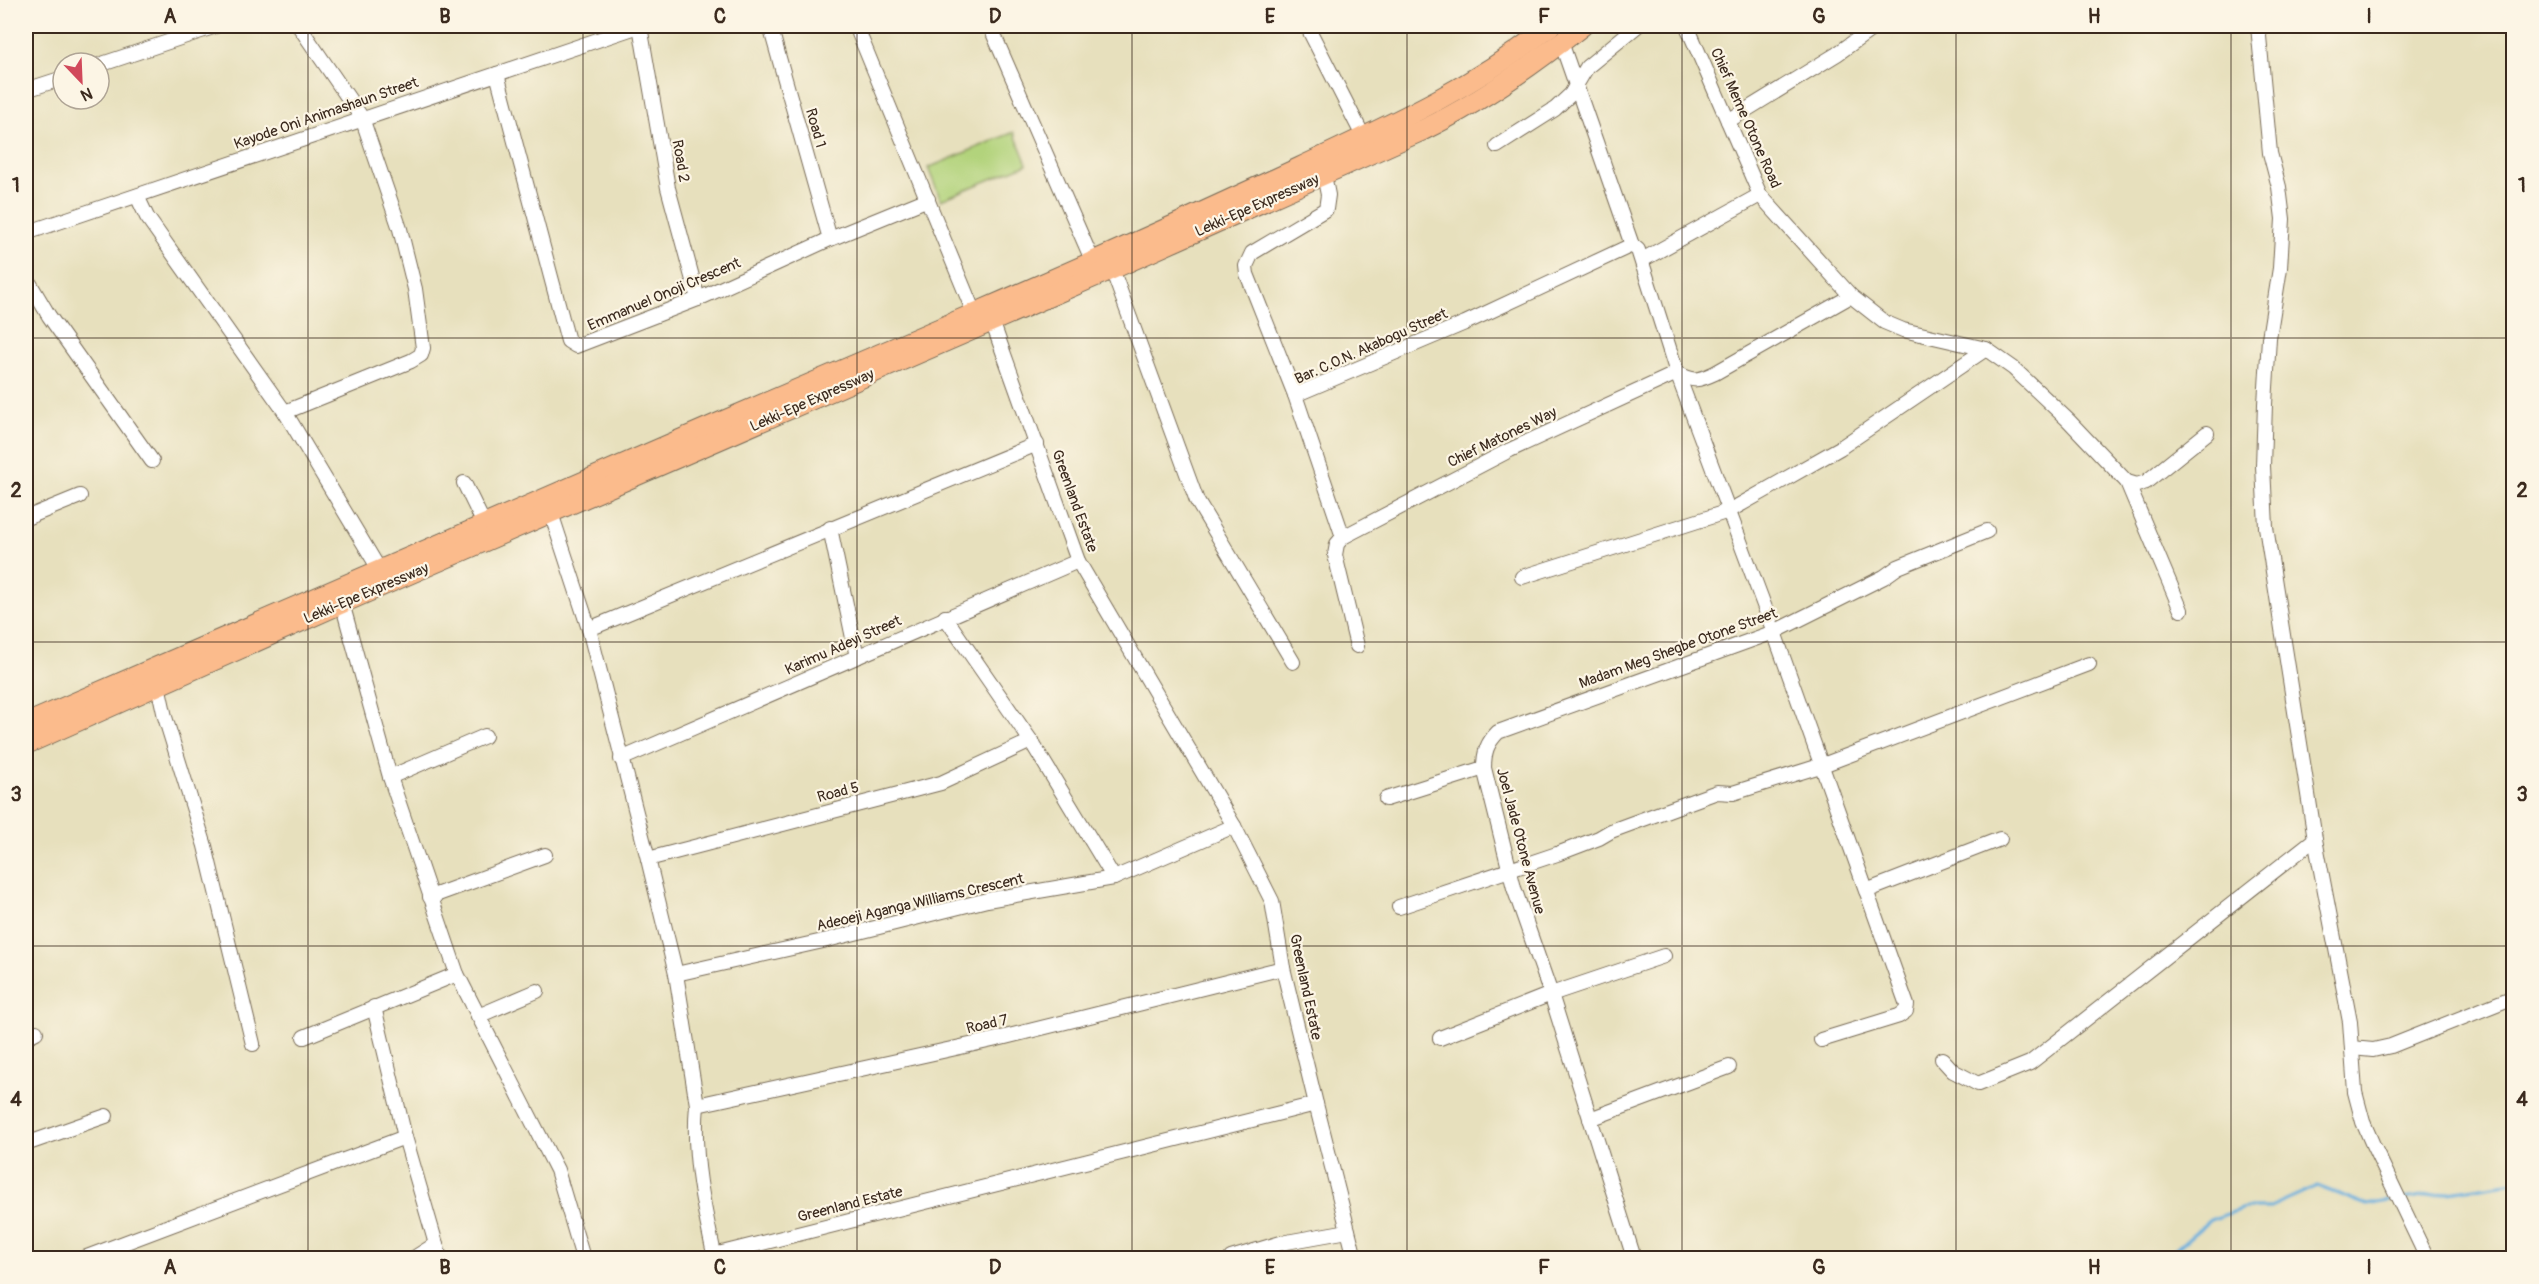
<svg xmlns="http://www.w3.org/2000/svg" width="2539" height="1284" font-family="Pangolin,sans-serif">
	<rect width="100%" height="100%" fill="#fcf5e5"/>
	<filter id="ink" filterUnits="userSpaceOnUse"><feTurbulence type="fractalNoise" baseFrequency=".0167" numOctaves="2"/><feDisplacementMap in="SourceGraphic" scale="12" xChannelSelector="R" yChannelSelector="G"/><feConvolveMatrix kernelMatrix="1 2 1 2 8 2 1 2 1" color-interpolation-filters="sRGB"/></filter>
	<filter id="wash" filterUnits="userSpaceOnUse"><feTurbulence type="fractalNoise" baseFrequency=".008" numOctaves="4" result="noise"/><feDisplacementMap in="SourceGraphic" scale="24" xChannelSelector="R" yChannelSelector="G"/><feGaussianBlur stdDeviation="1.35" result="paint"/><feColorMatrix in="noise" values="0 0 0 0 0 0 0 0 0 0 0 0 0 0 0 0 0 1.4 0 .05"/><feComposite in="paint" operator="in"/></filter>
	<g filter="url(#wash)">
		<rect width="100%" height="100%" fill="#e7e0bd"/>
		<path fill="#b2d37b" stroke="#767e4c" stroke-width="1.5" d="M1014,132L1027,164L941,200L928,168Z"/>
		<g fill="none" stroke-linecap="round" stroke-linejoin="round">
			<g stroke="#67afde" stroke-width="3">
				<path d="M2404,1199L2514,1182"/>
				<path d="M2165,1258L2210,1220L2245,1208H2268L2317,1186L2367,1205L2394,1200"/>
			</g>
		</g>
	</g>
	<g filter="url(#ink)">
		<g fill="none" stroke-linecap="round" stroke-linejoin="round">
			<g stroke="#776a56" stroke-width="16">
				<g id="minor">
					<path d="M640,26L668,188L698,299"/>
					<path d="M770,26L830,239"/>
					<path d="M856,26L974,313"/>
					<path d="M990,26L1093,262"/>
					<path d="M1307,26L1364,138"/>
					<path d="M1687,26L1760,195L1851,296L1884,322L1903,330L1986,349L2013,368L2069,421L2127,482L2137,485L2146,482L2207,433"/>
					<path d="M2258,26L2270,153L2279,187L2283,219L2280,268L2269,338L2265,404L2263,466L2266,527L2315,839L2350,1022L2355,1092L2363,1122L2373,1145L2427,1258"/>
					<path d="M1561,42L1632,245L1638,250L1677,373L1774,632L1907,1005L1906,1011L1899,1016L1821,1040"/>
					<path d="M99,65L216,26"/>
					<path d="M497,74L568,341L576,346L698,299L830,239L928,199"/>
					<path d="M26,90L63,78"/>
					<path d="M1728,121L1837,54L1876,26"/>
					<path d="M1497,146L1555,109L1571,94L1587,67L1637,26"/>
					<path d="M1324,175L1328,195L1326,209L1252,253L1246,266L1247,274L1295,395L1343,537L1337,544L1335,555L1357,646"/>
					<path d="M137,196L147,217L285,412L379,569"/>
					<path d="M26,233L639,26"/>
					<path d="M1642,260L1760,195"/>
					<path d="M1112,269L1197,501L1293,662"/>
					<path d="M26,277L49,316L152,461"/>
					<path d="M1295,395L1465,323L1632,245"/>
					<path d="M285,412L411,361L421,355L423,348L415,289L400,229L362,118L299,26"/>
					<path d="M2127,482L2181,610"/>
					<path d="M464,483L484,524"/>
					<path d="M551,513L589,629L648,859L676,974L697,1105C692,1156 704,1209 715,1258"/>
					<path d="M26,518L80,496"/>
					<path d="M830,528L857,657"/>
					<path d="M1343,537L1510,450L1677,373C1694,382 1698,381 1715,373L1851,296"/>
					<path d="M1522,577L1729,511L1840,448L1986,349"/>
					<path d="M342,603L390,777L457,974L557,1170L583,1258"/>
					<path d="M945,617L1031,741L1114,878"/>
					<path d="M589,629L1037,444"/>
					<path d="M158,685L165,717L205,846L253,1044"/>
					<path d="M621,759L1078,561"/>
					<path d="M390,777L485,736"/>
					<path d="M1386,799L1484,768"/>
					<path d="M648,859L941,783L1031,741"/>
					<path d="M1866,891L2000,839"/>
					<path d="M430,897L545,855"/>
					<path d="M1399,907L1557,854L1599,838L1611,831L1717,792L1733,793L1820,766L2089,664"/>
					<path d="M676,974L823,941L987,900L1114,878L1234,826"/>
					<path d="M374,1007L405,1137L440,1258"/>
					<path d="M478,1016L537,991"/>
					<path d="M26,1037L36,1032"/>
					<path d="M304,1037L457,974"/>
					<path d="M1440,1038L1551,994L1664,956"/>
					<path d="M2352,1048L2373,1050L2391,1046L2514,997"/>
					<path d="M1942,1059L1953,1071L1978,1084L2030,1063L2315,839"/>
					<path d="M1316,1104L1355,1258"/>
					<path d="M697,1105L997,1039L1283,968"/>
					<path d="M1590,1119L1729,1067"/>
					<path d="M26,1144L106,1116"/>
					<path d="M714,1255L1316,1104L1283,968L1272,901L1234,826L1078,561L992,321"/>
					<path d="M84,1258L405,1137"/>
					<path d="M414,1258L436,1244"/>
					<path d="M1231,1258L1281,1243L1348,1231"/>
					<path d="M1634,1258L1551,994L1514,888L1484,768C1484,752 1487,743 1498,732L1774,632L1884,577L1898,567L1987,531"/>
				</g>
			</g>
			<g stroke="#776a56" stroke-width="22">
				<g id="highway">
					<path d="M26,724C342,585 660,448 978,312C1087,265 1194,217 1301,167C1390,125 1473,88 1550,26"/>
					<path d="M26,744L342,603L1112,269L1423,130C1481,102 1532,66 1582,26"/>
				</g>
			</g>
			<use href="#minor" stroke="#fff" stroke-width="14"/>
			<use href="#highway" stroke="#fbbb8c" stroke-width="20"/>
		</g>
	</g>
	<path fill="none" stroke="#3b2a1e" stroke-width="1.5" stroke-opacity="0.55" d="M308,26V1258M583,26V1258M857,26V1258M1132,26V1258M1407,26V1258M1682,26V1258M1956,26V1258M2231,26V1258M26,338H2514M26,642H2514M26,946H2514"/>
	<g text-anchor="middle" stroke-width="4.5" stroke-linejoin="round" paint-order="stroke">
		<g font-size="15" fill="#3b2a1e" stroke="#fcf5e5">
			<text transform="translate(326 113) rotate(-19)" y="5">Kayode Oni Animashaun Street</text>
			<text transform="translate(1746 118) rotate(66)" y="5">Chief Meme Otone Road</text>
			<text transform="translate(816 128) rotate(74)" y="5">Road 1</text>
			<text transform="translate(681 161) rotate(80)" y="5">Road 2</text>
			<text transform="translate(1257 205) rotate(-24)" y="5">Lekki-Epe Expressway</text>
			<text transform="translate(664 294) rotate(-23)" y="5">Emmanuel Onoji Crescent</text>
			<text transform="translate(1371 346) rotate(-24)" y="5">Bar. C.O.N. Akabogu Street</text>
			<text transform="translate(812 400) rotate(-24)" y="5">Lekki-Epe Expressway</text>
			<text transform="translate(1502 437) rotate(-26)" y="5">Chief Matones Way</text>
			<text transform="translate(1075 501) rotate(70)" y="5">Greenland Estate</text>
			<text transform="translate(366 593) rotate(-23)" y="5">Lekki-Epe Expressway</text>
			<text transform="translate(843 645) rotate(-24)" y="5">Karimu Adeyi Street</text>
			<text transform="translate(1678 648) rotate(-20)" y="5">Madam Meg Shegbe Otone Street</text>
			<text transform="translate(838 792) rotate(-15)" y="5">Road 5</text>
			<text transform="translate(1521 841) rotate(75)" y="5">Joel Jade Otone Avenue</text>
			<text transform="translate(920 902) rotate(-13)" y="5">Adeoeji Aganga Williams Crescent</text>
			<text transform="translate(1306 987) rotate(78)" y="5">Greenland Estate</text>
			<text transform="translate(987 1024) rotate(-13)" y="5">Road 7</text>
			<text transform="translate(850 1204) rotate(-14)" y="5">Greenland Estate</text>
		</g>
	</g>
	<rect width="2539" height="1284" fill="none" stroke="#fcf5e5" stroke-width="66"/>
	<g transform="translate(81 81) rotate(157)"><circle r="28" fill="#fcf5e5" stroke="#afa495" stroke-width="1.5"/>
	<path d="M0-4.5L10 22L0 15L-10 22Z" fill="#d1495b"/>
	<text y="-9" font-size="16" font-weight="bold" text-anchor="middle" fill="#3b2a1e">N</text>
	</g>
	<rect x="33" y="33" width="2473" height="1218" fill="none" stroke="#3b2a1e" stroke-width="2"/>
	<g font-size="20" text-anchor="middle" font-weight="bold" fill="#3b2a1e">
		<text x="170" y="23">A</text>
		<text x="445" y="23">B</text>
		<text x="720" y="23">C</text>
		<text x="995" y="23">D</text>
		<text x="1270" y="23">E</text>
		<text x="1544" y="23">F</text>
		<text x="1819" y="23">G</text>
		<text x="2094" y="23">H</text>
		<text x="2369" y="23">I</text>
		<text x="16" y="192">1</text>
		<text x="2522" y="192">1</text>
		<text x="16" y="497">2</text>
		<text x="2522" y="497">2</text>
		<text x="16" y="801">3</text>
		<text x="2522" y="801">3</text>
		<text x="16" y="1106">4</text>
		<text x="2522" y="1106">4</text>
		<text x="170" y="1274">A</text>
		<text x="445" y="1274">B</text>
		<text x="720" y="1274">C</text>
		<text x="995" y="1274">D</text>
		<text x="1270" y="1274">E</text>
		<text x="1544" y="1274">F</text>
		<text x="1819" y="1274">G</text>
		<text x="2094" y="1274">H</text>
		<text x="2369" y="1274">I</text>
	</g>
</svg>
